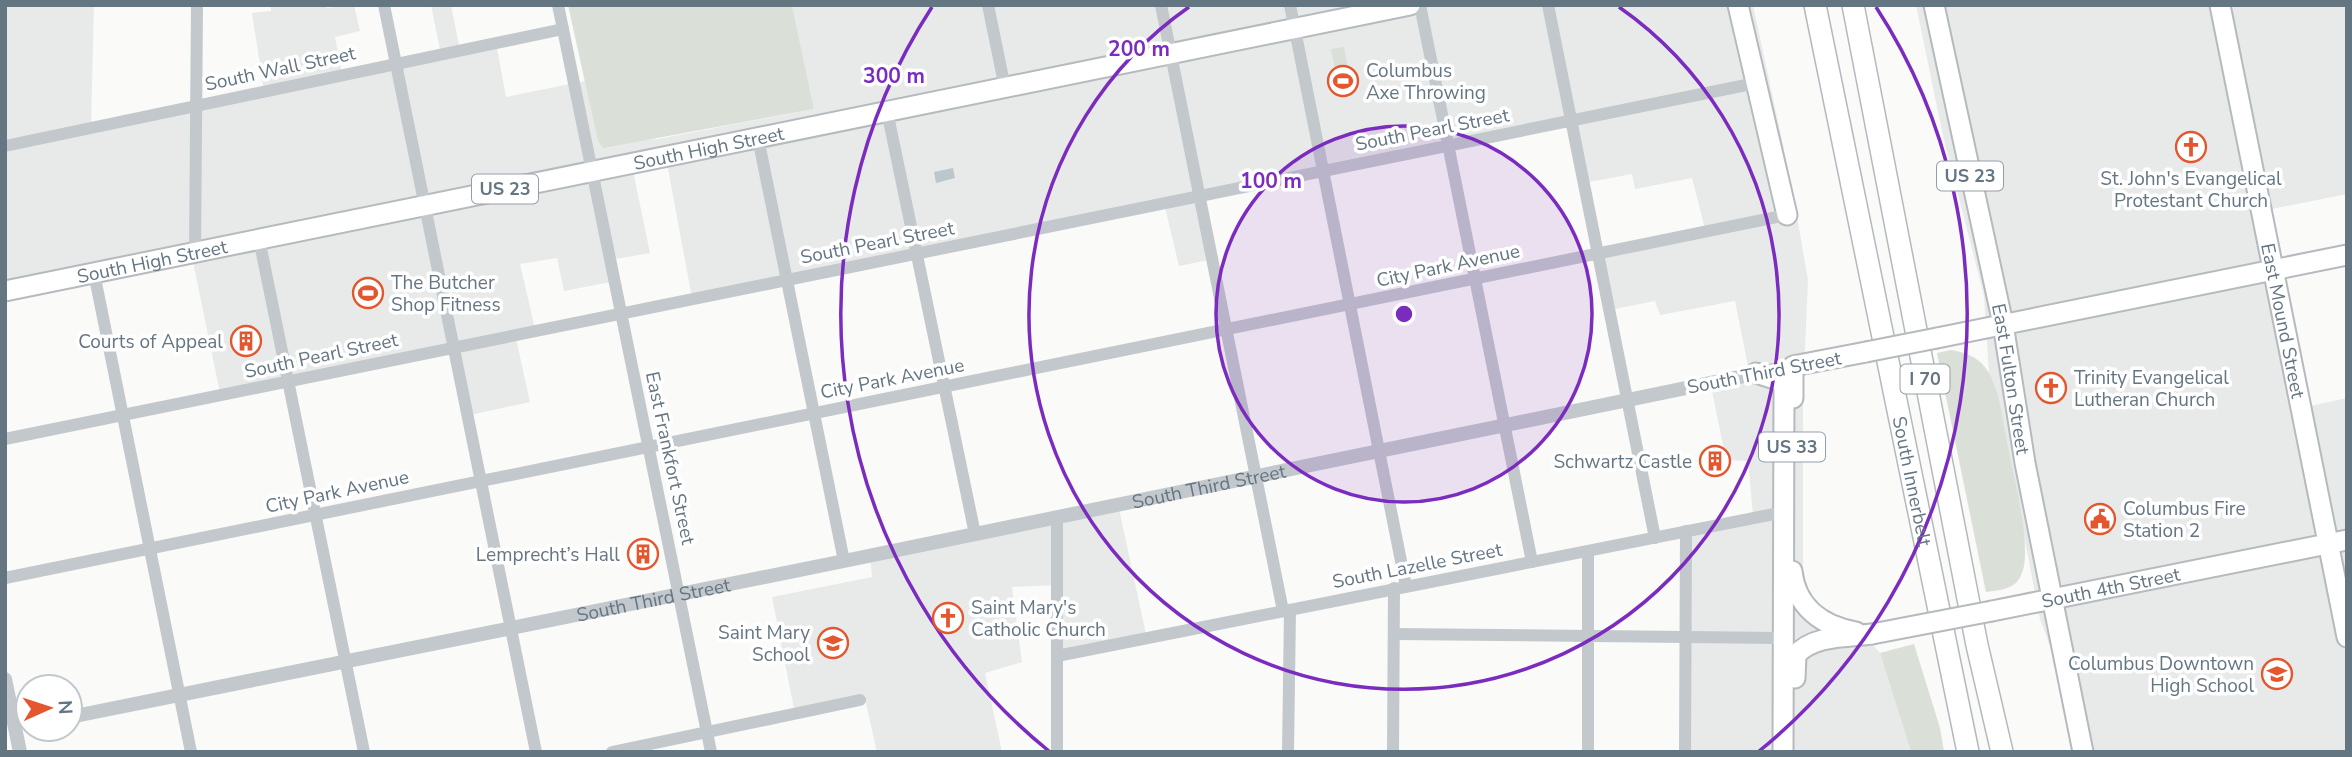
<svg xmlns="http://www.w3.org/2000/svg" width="2352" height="757" font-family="'Nunito Sans',sans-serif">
	<rect width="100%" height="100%" fill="#fafaf8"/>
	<g fill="#e8e9e9">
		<path d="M5,5H94L91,126L264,91L252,13L271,11V5H326L327,8L354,5L360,31L335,37L342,74L441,55L431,5H451L460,50L496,43L506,97L585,81L598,141L658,139L814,109L792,5H1753L1791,182L1808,280L1803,396V576L1810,595L1831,617L1855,623L1880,653L1911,752H1685L1686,529L1753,515L1748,461L1726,460L1711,386L1750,376L1735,301L1660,315L1655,301L1610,310L1598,254L1706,233L1692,178L1635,189L1632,174L1584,183L1573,120L1200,194L1213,259L1179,266L1164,203L692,298L666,158L632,166L650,253L610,260L616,281L564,291L557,258L520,264L535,329L515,334L530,402L470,415L453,346L220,393L191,252L5,287Z"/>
		<path d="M1916,5H2347V194L2262,211L2301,408L2347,398V752H2083L2077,720L2040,619L1997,395L1989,374L1984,296L1943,136Z"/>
		<path d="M1118,504L1147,639L1058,658L1057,585L1012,587L1022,662L985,673L1002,752H877L864,695L794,709L772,597L872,577L870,554Z"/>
	</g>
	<g fill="#dadfd7">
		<path d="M568,5H792L814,109L603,148L598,141Z"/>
		<path d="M1344,47L1353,95L1340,97L1331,49Z"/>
		<path d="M1951,350C1968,353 1981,358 1990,375C2001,397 2003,423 2008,447C2015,482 2025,518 2025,553C2025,562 2024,571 2019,579C2012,590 1998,590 1986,592L1937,353Z"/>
		<path d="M1914,644L1940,728L1944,752H1911L1880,653Z"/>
	</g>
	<path fill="#bbc7cb" d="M953,168L955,178L936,183L934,172Z"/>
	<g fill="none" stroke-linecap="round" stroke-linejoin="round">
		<g stroke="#b5babe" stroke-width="23">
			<g id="primary">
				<path d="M1738,5L1787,215"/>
				<path id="s2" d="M1934,5L2003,324L2025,463L2083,752"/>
				<path id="s3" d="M2220,5L2347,637"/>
				<path id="s4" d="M5,291L1410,5"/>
				<path d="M1937,338L2347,255"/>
				<path d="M1756,373L1781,381L1784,388L1783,752"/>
				<path d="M1793,398V366L1866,352"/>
				<path d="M1792,571C1796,607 1822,626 1856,632"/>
				<path id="s5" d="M1992,611L2347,540"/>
				<path d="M1795,678L1796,655C1813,635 1848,637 1872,634"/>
			</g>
		</g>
		<g stroke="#b4b9bd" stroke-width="24">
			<g id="motorway">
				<path id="s6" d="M1815,5L1968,752"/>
				<path d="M1853,5L1977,645L2002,752"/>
			</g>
		</g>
		<g stroke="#c3c8cc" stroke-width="12">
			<path d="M384,5L536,752"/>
			<path d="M558,5L711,752"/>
			<path d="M988,5L1005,88"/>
			<path d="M1161,5L1283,611"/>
			<path d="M1290,5L1406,586"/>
			<path d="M1420,5L1532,562"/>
			<path d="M1548,5L1655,538"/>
			<path d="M887,111L975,534"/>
			<path d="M758,138L844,561"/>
			<path d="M5,146L563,29"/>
			<path d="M259,239L364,752"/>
			<path d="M195,252L197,5"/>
			<path d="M94,273L191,752"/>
			<path d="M5,439L1756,83"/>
			<path d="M1057,517V752"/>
			<path d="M1588,551V752"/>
			<path d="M5,578L1787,215"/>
			<path d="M1394,634L1783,638"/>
			<path d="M1057,656L1784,512"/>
			<path d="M612,752L860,700"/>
			<path d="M1288,752L1290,610"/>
			<path d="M1393,752L1394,588"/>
			<path d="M1685,752L1686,531"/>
		</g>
		<g stroke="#c3c8cc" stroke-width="14">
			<path d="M5,679L20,752"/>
			<path id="s1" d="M70,717L844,561L1793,366"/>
		</g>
		<use href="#primary" stroke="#fff" stroke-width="19"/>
		<use href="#motorway" stroke="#fff" stroke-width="21"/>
		<g stroke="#b5babe" stroke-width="23" stroke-linecap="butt">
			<g id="primary-bridge">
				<path d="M1866,352L1937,338"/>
				<path d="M1872,634L1992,611"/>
			</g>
		</g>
		<use href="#primary-bridge" stroke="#fff" stroke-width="19"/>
	</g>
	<circle cx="1404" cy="314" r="188" fill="#7b2cbf" fill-opacity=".12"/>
	<g fill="none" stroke="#7b2cbf" stroke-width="3.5">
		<circle cx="1404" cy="314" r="188"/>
		<path d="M1619 7A375 375 0 1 1 1189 7"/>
		<path d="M1050 752A563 563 0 0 1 932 7M1876 7A563 563 0 0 1 1758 752"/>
	</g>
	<defs>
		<g id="stadium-ring" transform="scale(1.575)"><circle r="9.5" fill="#fff" stroke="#e4572e" stroke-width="1.5"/><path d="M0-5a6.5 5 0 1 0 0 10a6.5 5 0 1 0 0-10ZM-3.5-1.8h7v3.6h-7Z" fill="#e4572e"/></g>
		<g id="church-ring" transform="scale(1.575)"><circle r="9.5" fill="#fff" stroke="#e4572e" stroke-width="1.5"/><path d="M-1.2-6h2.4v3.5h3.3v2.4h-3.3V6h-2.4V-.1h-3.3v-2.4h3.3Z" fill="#e4572e"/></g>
		<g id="building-ring" transform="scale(1.575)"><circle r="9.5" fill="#fff" stroke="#e4572e" stroke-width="1.5"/><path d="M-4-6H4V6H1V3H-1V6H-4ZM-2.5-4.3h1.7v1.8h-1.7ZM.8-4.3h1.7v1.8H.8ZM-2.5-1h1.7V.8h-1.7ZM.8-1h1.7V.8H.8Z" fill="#e4572e"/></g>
		<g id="civic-ring" transform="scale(1.575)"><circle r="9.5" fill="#fff" stroke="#e4572e" stroke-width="1.5"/><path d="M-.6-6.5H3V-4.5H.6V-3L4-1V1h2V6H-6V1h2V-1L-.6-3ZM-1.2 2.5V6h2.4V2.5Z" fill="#e4572e"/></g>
		<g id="school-ring" transform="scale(1.575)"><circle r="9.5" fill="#fff" stroke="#e4572e" stroke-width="1.5"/><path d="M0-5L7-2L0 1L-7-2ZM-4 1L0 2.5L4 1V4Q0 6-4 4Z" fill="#e4572e"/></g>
	</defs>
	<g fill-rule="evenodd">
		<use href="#stadium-ring" x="1343" y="81"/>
		<use href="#church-ring" x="2191" y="147"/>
		<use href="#stadium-ring" x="368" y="293"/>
		<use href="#building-ring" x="246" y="341"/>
		<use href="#church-ring" x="2051" y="388"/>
		<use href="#building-ring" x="1715" y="461"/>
		<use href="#civic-ring" x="2100" y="519"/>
		<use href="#building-ring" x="643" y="554"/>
		<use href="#church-ring" x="948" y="618"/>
		<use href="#school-ring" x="833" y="643"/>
		<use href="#school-ring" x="2277" y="674"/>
	</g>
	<g text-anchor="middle" stroke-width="7" stroke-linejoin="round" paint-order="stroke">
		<g fill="#fff" stroke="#939fa8" stroke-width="2">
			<rect x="1937" y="161.5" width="66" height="29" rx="5"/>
			<rect x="472" y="174.5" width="66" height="29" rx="5"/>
			<rect x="1900.5" y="364.5" width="49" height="29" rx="5"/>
			<rect x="1759" y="432.5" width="66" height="29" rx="5"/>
		</g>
		<g font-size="18" font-weight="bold" fill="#657683">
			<text x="1970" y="182">US 23</text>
			<text x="505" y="195">US 23</text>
			<text x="1925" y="385">I 70</text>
			<text x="1792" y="453">US 33</text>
		</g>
		<g font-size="19" fill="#657683" stroke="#fff">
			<text transform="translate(280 68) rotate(-12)" y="7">South Wall Street</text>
			<text transform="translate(1432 129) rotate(-11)" y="7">South Pearl Street</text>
			<text dy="7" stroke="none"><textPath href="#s4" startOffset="718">South High Street</textPath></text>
			<text transform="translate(877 242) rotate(-11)" y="7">South Pearl Street</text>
			<text dy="7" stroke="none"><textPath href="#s4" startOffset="150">South High Street</textPath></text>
			<text transform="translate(1448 265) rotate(-12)" y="7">City Park Avenue</text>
			<text dy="7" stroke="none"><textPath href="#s3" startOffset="322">East Mound Street</textPath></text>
			<text transform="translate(321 355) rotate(-12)" y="7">South Pearl Street</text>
			<text transform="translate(1764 372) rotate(-11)" y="7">South Third Street</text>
			<text transform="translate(892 378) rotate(-11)" y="7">City Park Avenue</text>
			<text dy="7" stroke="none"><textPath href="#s2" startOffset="382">East Fulton Street</textPath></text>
			<text transform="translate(671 458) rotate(78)" y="7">East Frankfort Street</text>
			<text dy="7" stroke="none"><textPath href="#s6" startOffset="486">South Innerbelt</textPath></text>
			<text dy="7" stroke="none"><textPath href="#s1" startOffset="1162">South Third Street</textPath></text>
			<text transform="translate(337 491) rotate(-12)" y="7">City Park Avenue</text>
			<text transform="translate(1417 565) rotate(-11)" y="7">South Lazelle Street</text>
			<text dy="7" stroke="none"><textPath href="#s5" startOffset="121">South 4th Street</textPath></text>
			<text dy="7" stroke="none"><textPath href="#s1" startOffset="595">South Third Street</textPath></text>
		</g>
		<g font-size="19" fill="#657683" stroke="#fff" text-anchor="start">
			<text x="1366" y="77">Columbus<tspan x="1366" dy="22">Axe Throwing</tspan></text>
			<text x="2191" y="185" text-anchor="middle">St. John's Evangelical<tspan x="2191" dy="22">Protestant Church</tspan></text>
			<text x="391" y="289">The Butcher<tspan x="391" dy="22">Shop Fitness</tspan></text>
			<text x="223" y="348" text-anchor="end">Courts of Appeal</text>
			<text x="2074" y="384">Trinity Evangelical<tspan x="2074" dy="22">Lutheran Church</tspan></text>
			<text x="1692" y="468" text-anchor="end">Schwartz Castle</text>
			<text x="2123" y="515">Columbus Fire<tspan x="2123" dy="22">Station 2</tspan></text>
			<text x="620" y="561" text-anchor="end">Lemprecht’s Hall</text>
			<text x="971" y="614">Saint Mary's<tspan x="971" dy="22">Catholic Church</tspan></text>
			<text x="810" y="639" text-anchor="end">Saint Mary<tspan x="810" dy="22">School</tspan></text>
			<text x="2254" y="670" text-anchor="end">Columbus Downtown<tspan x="2254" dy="22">High School</tspan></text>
		</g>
	</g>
	<circle cx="1404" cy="314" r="10" fill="#7b2cbf" stroke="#fff" stroke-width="3.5"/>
	<g font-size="21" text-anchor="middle" font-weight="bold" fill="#7b2cbf" stroke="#fff" stroke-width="7" stroke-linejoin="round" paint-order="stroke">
		<text x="1139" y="56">200 m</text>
		<text x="894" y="83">300 m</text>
		<text x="1271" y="188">100 m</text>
	</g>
	<rect width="2352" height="757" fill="none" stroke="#657683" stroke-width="14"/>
	<g transform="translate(49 708) rotate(87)"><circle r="33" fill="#ffffff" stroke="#c1c8cd" stroke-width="2"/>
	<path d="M0-5L12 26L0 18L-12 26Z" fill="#e4572e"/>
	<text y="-10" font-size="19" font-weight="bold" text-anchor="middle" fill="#657683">N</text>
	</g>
</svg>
